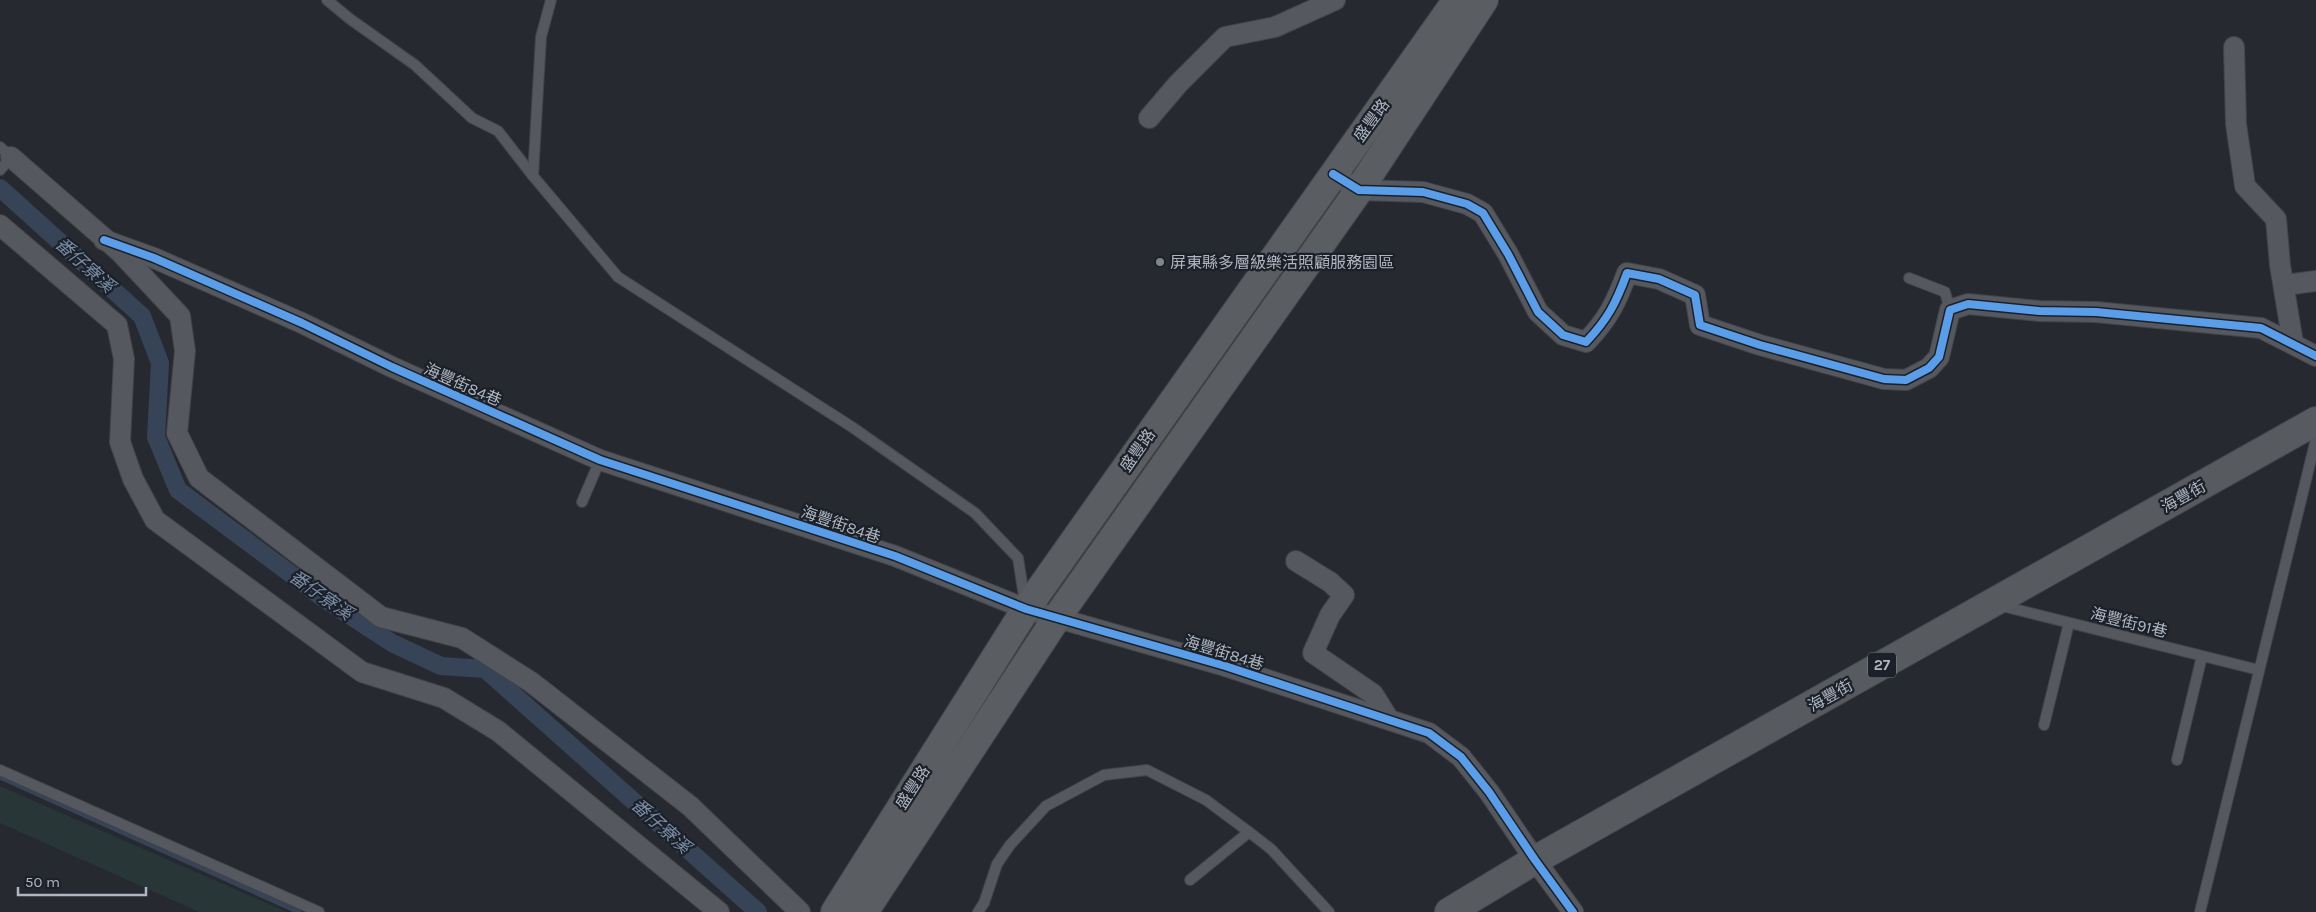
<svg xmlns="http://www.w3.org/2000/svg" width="2316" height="912" font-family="Karla,'Noto Sans TC',sans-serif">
	<rect width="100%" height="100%" fill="#262a30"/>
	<path fill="#283638" d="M0,786L287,912H199L0,823Z"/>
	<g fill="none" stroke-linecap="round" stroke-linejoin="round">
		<path stroke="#374357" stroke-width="5" d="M0,777L299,912"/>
		<path stroke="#374357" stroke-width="18" d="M0,188L142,316L160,363L156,437L178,490L323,598L392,643L441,666L485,669L758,912"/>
		<g stroke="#424449" stroke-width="12">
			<g id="lane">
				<path d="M327,0L350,19L415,65L472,118L498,131L533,176L618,277L852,427L975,513L1018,558L1025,603"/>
				<path d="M0,147L11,157L0,170"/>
				<path d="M533,176L541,37L551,0"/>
				<path d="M1909,278L1945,292L1950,310"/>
				<path d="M582,502L600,460"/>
				<path d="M1998,605L2259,670"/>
				<path d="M2044,725L2069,623"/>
				<path d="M2177,760L2202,656"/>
				<path d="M0,770L319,912"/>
				<path d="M1190,880L1249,832"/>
				<path d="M978,912L984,903L997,864L1010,845L1046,806L1104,775L1147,770L1206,800L1249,832L1271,849L1329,912"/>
				<path d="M2200,912L2316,439"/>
			</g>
		</g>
		<g stroke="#424449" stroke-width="22">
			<g id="street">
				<path d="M2234,47L2236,124L2245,186L2276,219L2280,265L2293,343"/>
				<path d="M1149,118L1178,84L1225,37L1275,27L1335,0"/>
				<path d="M11,157L120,252L180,316L185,351L177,433L199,478L381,617L462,638L531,682L690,806L800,912"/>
				<path d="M1333,174L1359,190L1423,192L1467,204L1483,213L1508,254L1538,312L1563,335L1586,342C1608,319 1616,303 1627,273L1659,279L1695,295L1700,325L1760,345L1884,379L1906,380L1929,368L1939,357L1950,310L1968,304L2039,311L2096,312L2261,328L2316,356"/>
				<path d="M0,225L117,325L124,359L120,442L133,479L155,520L362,672L444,698L498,731L719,912"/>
				<path d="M104,240L154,258L302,323L392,367L600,460L895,556L1026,609L1225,666L1429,733L1461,757L1489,792L1535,860L1573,912"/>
				<path d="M2285,285L2316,281"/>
				<path d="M1296,561L1330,582L1344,595L1330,615L1313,653L1373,694L1388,718"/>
			</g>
		</g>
		<g stroke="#424449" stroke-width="30">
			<g id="secondary">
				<path d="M835,912L1026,609L1457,0"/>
				<path d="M864,912L1058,616L1359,190L1484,0"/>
			</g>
		</g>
		<g stroke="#43464d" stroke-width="30">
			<path id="primary" d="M1449,912L1535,860L2316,421"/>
		</g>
		<use href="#lane" stroke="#55585e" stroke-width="10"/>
		<use href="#street" stroke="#55585e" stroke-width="20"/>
		<use href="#secondary" stroke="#5a5d62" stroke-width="28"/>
		<use href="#primary" stroke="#575b60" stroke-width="28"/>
		<g stroke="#1b2029" stroke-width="11">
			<g id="cycleway">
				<path d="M1333,174L1359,190L1423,192L1467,204L1483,213L1508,254L1538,312L1563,335L1586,342C1608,319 1616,303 1627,273L1659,279L1695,295L1700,325L1760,345L1884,379L1906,380L1929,368L1939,357L1950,310L1968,304L2039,311L2096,312L2261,328L2316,356"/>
				<path d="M104,240L154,258L302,323L392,367L600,460L895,556L1026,609L1225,666L1429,733L1461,757L1489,792L1535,860L1573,912"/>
			</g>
		</g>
		<use href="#cycleway" stroke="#5a9eea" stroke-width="8"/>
	</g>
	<circle fill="#7f858e" stroke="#1b2029" stroke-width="2" cx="1160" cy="262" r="5"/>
	<g text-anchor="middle" stroke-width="4.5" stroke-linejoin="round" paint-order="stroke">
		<rect fill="#1b2029" stroke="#838993" stroke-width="1" x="1868" y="652.5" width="28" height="25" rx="4"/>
		<g font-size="15" font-weight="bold" fill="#afb6c1">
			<text x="1882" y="670">27</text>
		</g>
		<g font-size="16" fill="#afb6c1" stroke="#1b2029">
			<text transform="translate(1371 120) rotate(-54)" y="6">盛豐路</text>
			<text transform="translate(463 384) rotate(24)" y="6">海豐街84巷</text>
			<text transform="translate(1137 450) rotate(-55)" y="6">盛豐路</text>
			<text transform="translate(2183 496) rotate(-29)" y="6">海豐街</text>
			<text transform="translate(841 524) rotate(19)" y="6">海豐街84巷</text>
			<text transform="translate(2129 622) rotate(14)" y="6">海豐街91巷</text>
			<text transform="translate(1224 652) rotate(17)" y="6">海豐街84巷</text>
			<text transform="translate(1830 695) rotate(-29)" y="6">海豐街</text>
			<text transform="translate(912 787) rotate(-57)" y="6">盛豐路</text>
		</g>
		<g font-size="16" fill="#afb6c1" stroke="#1b2029" text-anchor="start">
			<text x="1170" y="268">屏東縣多層級樂活照顧服務園區</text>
		</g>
		<g font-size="18" font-style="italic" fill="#7b8ca6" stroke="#1b2029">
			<text transform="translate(85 265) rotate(42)" y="6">番仔寮溪</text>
			<text transform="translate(321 595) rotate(35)" y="6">番仔寮溪</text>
			<text transform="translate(661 826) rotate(42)" y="6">番仔寮溪</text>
		</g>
	</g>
	<path d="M18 887v8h128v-8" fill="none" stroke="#afb6c1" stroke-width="2.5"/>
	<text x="25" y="887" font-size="15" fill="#afb6c1" stroke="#1b2029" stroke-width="4" paint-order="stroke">50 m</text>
</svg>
